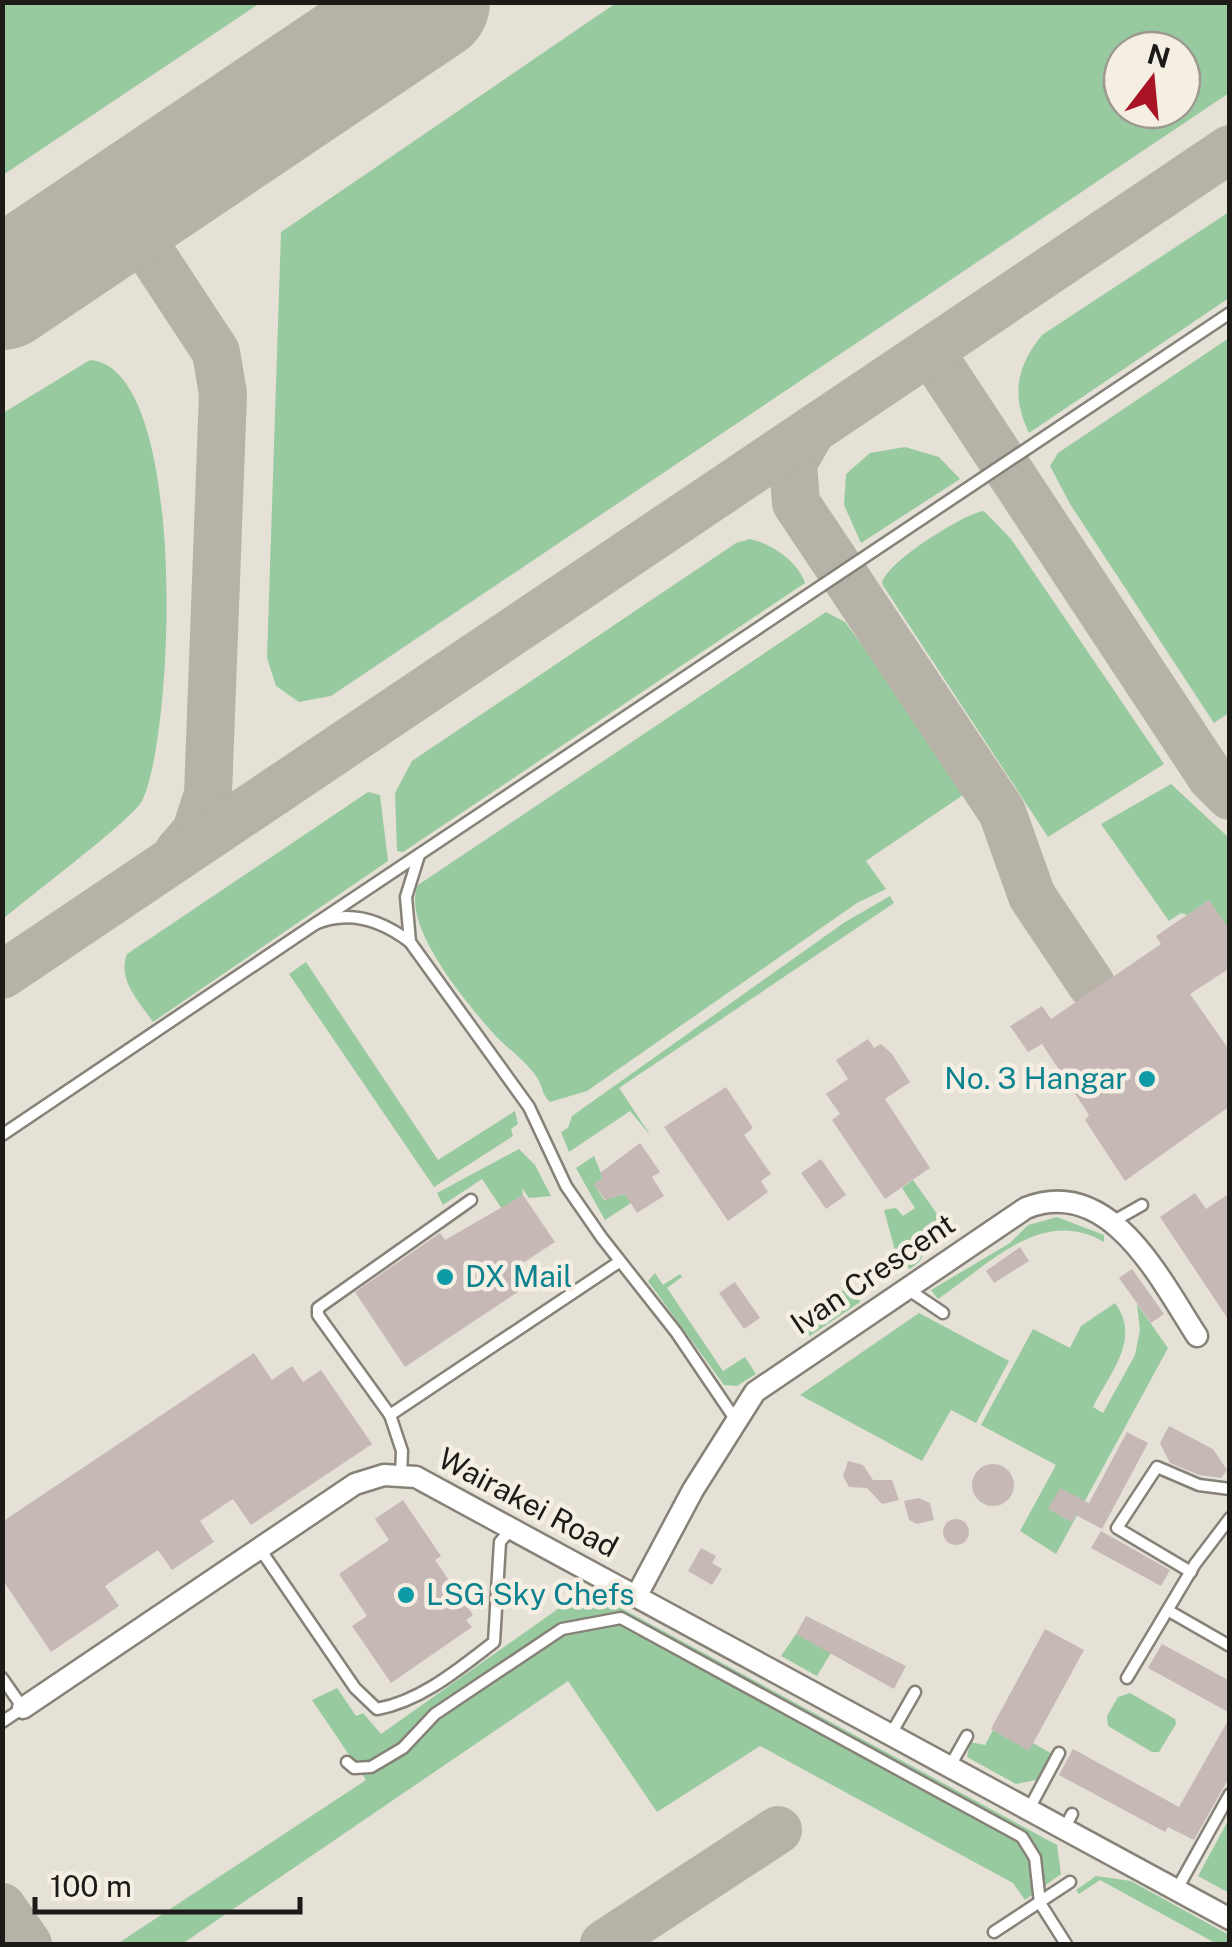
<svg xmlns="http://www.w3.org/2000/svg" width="1232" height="1947" font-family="'Public Sans',sans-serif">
	<rect width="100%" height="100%" fill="#e6e1d6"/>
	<g fill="#98caa0" fill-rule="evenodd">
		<path d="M3,2H260V3L3,175Z"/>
		<path d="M616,3H1229V93L331,696L299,702L276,686L267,658L281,232ZM1122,50H1182V110H1122Z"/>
		<path d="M1229,212V298L1029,433C1011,395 1016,367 1042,335Z"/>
		<path d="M1229,338L1230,712L1214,723L1070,504L1050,466L1058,453Z"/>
		<path d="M90,360C189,367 175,733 142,801C133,819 26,899 3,919V413Z"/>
		<path d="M905,447L939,457L960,479L861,543L844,505L846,474L870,453Z"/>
		<path d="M984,511L1011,539L1164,764L1048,837L882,584C882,565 964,513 984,511Z"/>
		<path d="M750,539C772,544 798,562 805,583L403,852L397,851L395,793L412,761L736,543Z"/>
		<path d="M826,612L845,622L862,645L963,795L866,861L886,889L857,903L587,1091L550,1102C541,1094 543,1085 536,1076C524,1059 505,1047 492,1032C466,1002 400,924 418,885Z"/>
		<path d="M1171,784L1229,838V930L1181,913L1169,921L1101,824Z"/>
		<path d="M368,792L380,795L388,861L153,1022C139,1001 117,980 127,954Z"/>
		<path d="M890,896L894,903L619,1088L651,1136L630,1111L569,1152L561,1132L568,1128L572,1116L845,922Z"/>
		<path d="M306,962L438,1160L515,1111L518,1124L511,1129L513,1136L434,1187L289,974Z"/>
		<path d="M519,1149L535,1165L551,1196L529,1198L522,1188L523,1195L502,1209L482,1179L443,1205L437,1193Z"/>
		<path d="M594,1156L603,1178L594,1184L604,1200L625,1194L631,1203L605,1220L576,1168Z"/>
		<path d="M913,1180L940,1218L920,1261L910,1269L897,1258L884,1210L896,1208L903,1216L915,1208L902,1188Z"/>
		<path d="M1057,1217L1104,1235V1242C1042,1206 991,1263 938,1299L931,1290L1010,1243L1028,1225Z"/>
		<path d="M655,1273L663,1285L680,1274L682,1277L667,1288L723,1371L745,1357L756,1374L737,1386L724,1385L648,1281Z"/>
		<path d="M849,1287L857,1289L860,1302L810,1336L796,1321Z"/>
		<path d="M1115,1303C1142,1339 1109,1374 1093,1407L1103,1413L1135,1355L1140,1330L1137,1304L1168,1348L1056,1554L1020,1531L1056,1465L981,1425L1033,1329L1070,1348L1081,1326Z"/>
		<path d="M919,1313L1009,1361L976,1423L951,1410L922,1461L800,1395Z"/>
		<path d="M586,1589L1057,1845L1061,1874L1025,1900L1013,1883L760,1746L657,1812L568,1681L182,1944H117L366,1780L312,1700L337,1688L356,1716L363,1713L381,1734Z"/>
		<path d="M796,1634L832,1651L817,1676L781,1656Z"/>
		<path d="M1130,1693L1175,1719L1176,1724L1159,1752H1152L1108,1726L1107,1716L1118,1697Z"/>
		<path d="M993,1730L1028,1750L1033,1743L1052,1754L1036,1780L1016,1784L967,1757L970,1742L985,1745Z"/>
		<path d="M1229,1819V1893L1198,1876Z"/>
		<path d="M1096,1876L1131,1881L1229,1935V1944H1217L1100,1880L1079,1894L1076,1890Z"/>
	</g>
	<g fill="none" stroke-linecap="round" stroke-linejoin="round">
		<g stroke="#b6b2a8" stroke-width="48">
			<path d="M78,239L114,233L149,250L216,352L223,394L208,794L196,831L178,852"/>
			<path d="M930,351L1211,777L1230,796"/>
			<path d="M812,430L793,463L796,503L1002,812L1032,896L1091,984"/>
			<path d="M2,975L1230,149"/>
			<path d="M2,1907L28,1944"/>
			<path d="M604,1944L778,1830"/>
		</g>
		<path stroke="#b6b2a8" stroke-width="120" d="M2,290L430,2"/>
	</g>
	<g fill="#c6b9b5">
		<path d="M1209,900L1230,930V968L1190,994L1230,1051V1106L1125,1181L1085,1120L1089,1115L1042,1044L1028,1052L1010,1026L1042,1006L1051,1019L1161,944L1156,936Z"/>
		<path d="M868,1039L874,1048L881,1044L892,1054L910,1082L885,1099L930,1168L885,1199L832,1120L840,1114L826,1094L848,1079L836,1060Z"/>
		<path d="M726,1087L753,1128L744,1135L771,1174L761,1181L768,1192L728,1221L664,1127Z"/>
		<path d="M640,1143L660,1172L652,1177L664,1196L637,1213L625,1194L605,1200L594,1184L603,1178L600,1173Z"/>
		<path d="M821,1159L846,1195L826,1209L801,1173Z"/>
		<path d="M1195,1193L1206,1209L1230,1193V1322L1160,1217Z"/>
		<path d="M523,1195L555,1242L515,1268L527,1286L405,1367L355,1292L440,1233L445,1240Z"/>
		<path d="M1020,1247L1029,1261L994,1283L986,1271Z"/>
		<path d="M1132,1269L1164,1314L1151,1323L1119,1278Z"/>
		<path d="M735,1282L760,1318L744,1329L719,1293Z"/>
		<path d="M254,1353L272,1380L292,1366L303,1382L321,1370L372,1444L251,1525L233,1499L200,1521L214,1542L172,1570L158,1550L105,1586L119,1606L51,1652L2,1579V1522Z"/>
		<path d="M1169,1426L1213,1449L1227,1470L1221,1478L1199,1475L1170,1463L1160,1443Z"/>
		<path d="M1127,1432L1148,1443L1102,1529L1076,1515L1072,1522L1048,1509L1060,1488L1089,1503Z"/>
		<path d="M848,1461L863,1465L873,1480H892L899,1500L882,1504L867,1488L849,1487L843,1476Z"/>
		<circle cx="993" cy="1485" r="21"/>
		<path d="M919,1498L930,1503L934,1520L917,1524L909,1520L904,1501Z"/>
		<path d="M403,1500L441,1556L435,1560L473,1615L466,1620L472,1627L391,1683L352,1626L367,1616L339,1574L389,1540L375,1519Z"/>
		<circle cx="956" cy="1532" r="13"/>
		<path d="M1101,1531L1170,1570L1161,1586L1091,1548Z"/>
		<path d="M701,1548L716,1556L712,1563L722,1569L712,1585L688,1571Z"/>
		<path d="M806,1616L906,1666L894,1689L796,1634Z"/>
		<path d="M1045,1629L1084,1650L1029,1751L991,1729Z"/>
		<path d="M1162,1644L1230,1681V1713L1148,1668Z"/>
		<path d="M1230,1717V1776L1194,1840L1168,1827L1165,1832L1059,1775L1073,1749L1179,1807Z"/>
	</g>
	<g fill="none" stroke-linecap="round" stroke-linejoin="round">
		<g stroke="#878278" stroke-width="15">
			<g id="service">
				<path d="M419,855L406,897L410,942L529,1107L566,1186L602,1238L676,1332L735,1419"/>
				<path d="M315,924L1230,313"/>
				<path d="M2,1135L315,924C349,909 381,920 410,942"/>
				<path d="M471,1200L318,1308V1315L390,1415L619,1262"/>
				<path d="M1112,1222L1142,1205"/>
				<path d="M906,1288L943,1313"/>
				<path d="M390,1415L402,1451L401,1475"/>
				<path d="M260,1549L355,1688L377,1709C421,1701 459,1669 494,1642L500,1542L512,1528"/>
				<path d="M1191,1572L1117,1528L1157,1467L1199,1485L1230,1489"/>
				<path d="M1169,1611L1230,1646"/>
				<path d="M2,1678L23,1708L2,1722"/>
				<path d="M1127,1678L1195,1564L1230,1518"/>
				<path d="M891,1734L915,1692"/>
				<path d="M347,1762L354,1768L371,1767L403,1748L435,1714L562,1629L621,1618L1022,1837L1035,1858L1040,1903L1066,1944"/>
				<path d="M950,1766L967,1736"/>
				<path d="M1029,1809L1059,1753"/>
				<path d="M1064,1829L1072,1814"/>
				<path d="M1177,1889L1230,1794"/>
				<path d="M994,1932L1070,1882"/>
			</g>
		</g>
		<g stroke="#878278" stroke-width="25">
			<g id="minor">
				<path d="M637,1595L693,1490L755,1392L1026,1208C1110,1175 1160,1279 1197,1336"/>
				<path d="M23,1708L355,1484L384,1475L416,1477L1230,1919"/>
			</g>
		</g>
		<use href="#service" stroke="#fff" stroke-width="10"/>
		<use href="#minor" stroke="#fff" stroke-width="20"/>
	</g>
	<g fill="#0f9aa8" stroke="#f4eee3" stroke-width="4">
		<circle cx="1147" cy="1079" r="10"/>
		<circle cx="445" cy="1277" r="10"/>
		<circle cx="406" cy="1595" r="10"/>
	</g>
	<g text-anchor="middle" stroke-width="9" stroke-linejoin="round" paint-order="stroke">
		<g font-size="30" fill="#0d838f" stroke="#f4eee3" text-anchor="start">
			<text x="1127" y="1089" text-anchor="end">No. 3 Hangar</text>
			<text x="465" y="1287">DX Mail</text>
			<text x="426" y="1605">LSG Sky Chefs</text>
		</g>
		<g font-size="30" fill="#1d1b17" stroke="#f4eee3">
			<text transform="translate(873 1274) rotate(-34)" y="10">Ivan Crescent</text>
			<text transform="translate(528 1503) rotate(28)" y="10">Wairakei Road</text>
		</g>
	</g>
	<rect width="1232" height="1947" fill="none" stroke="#1d1b17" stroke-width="10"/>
	<g transform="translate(1152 80) rotate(16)"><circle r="48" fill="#f4eee3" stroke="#9e9a91" stroke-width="2.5"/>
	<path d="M0-8L18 38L0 25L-18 38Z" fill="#a91326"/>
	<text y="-15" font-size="28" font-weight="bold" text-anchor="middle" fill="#1d1b17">N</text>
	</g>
	<path d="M35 1897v15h265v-15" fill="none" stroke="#1d1b17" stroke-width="5"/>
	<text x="50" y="1897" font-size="30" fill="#1d1b17" stroke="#f4eee3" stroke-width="8" paint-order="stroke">100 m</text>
</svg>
